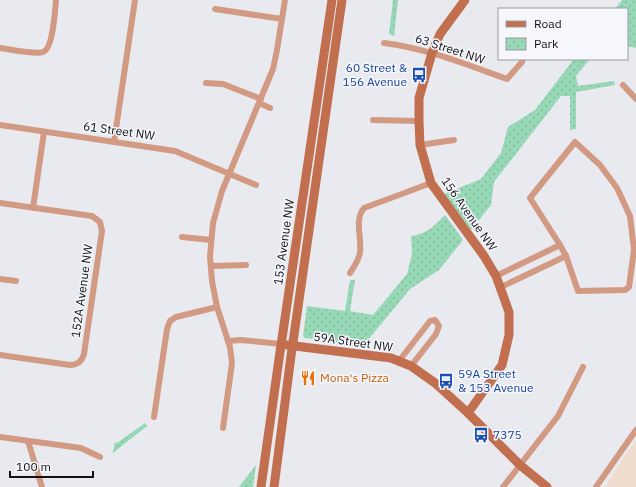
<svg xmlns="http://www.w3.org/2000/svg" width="636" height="487" font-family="'IBM Plex Sans',sans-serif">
	<defs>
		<pattern id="park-dots" width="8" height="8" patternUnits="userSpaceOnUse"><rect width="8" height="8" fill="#97d8b7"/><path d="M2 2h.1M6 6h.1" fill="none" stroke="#81b89c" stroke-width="1.8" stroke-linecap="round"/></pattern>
	</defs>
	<rect width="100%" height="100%" fill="#e9eaef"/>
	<path fill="#f0dccd" d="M636,439V487H605Z"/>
	<g fill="url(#park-dots)">
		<path d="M393,0H398L394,36L389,34Z"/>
		<path d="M622,0H636V48L627,46V9H615Z"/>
		<path d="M574,59H590L576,76L578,86L614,81L615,85L576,92V129L570,130V96H561L494,182L491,205L471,230L444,194L481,179L501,153L508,127L535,110Z"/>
		<path d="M445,215L463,240L439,270L410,289L363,346L305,338L303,336L307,306L345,311L350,280H355L350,311L373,315L407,274L412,254L411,236C427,234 434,226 445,215Z"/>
		<path d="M145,423L147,426L113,453L115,442L117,443Z"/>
		<path d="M256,465L253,487H239Z"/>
	</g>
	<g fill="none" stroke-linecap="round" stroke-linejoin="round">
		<g stroke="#d29983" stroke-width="6">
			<path d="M215,9L282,19"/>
			<path d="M384,43C426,48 467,65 507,79L522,62L523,59"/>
			<path d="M0,48C9,49 35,55 43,52C53,49 55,11 56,0"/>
			<path d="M206,83L223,84L261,99"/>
			<path d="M623,85L636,99"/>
			<path d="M259,103L270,108"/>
			<path d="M373,120L419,121"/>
			<path d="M0,125L175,151L256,185"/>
			<path d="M114,142L135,0"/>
			<path d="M575,142L600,165L617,188L630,216L634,250L629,287L625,290L578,291L566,256L560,245L530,198Z"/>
			<path d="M420,145L454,140"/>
			<path d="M0,203L92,216L100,222L102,231L84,354C82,361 78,365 70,365L0,355"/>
			<path d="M33,208L44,132"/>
			<path d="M182,237L211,240"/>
			<path d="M211,266L246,265"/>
			<path d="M350,273C354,267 359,260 360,252C362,239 354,219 364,208L431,183"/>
			<path d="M496,276L560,245"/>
			<path d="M0,279L16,281"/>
			<path d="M501,287L566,256"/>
			<path d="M228,341L241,340L281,344"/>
			<path d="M399,361L430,321L435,320L439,326L436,334L411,366"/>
			<path d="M154,417L167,329L170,321L176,317L217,307"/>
			<path d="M223,428L232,363L230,347L217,307L212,281L210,257L213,223L222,191L273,69L277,50L285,0"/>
			<path d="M0,437L81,448L100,457"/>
			<path d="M28,441L42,487"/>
			<path d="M503,487L558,416L583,367"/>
			<path d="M596,487L636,430"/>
		</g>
		<g stroke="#c16f4f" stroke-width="9">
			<path d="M465,0L440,34L432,53L419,98V121L420,145L431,183L484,256L496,276L509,312V335L502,365L468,413"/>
			<path d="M287,345L391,358L411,366L435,383L468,413L520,465L547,487"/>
			<path d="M261,487L280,352L332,0"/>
			<path d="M274,487L291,356L342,0"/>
		</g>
	</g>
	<defs>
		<g id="bus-bare" transform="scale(1.2)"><path d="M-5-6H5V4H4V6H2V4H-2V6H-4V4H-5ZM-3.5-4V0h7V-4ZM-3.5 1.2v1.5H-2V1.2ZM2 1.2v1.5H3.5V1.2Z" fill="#1a4fb4" stroke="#f6f7fc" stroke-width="2.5" paint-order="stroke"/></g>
		<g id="restaurant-bare" transform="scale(1.2)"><path d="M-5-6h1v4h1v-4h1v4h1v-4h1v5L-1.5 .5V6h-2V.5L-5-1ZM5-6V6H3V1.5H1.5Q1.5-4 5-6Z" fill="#e8710a" stroke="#f6f7fc" stroke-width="2.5" paint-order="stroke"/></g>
	</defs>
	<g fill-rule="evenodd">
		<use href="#bus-bare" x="419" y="75"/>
		<use href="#restaurant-bare" x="308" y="378"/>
		<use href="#bus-bare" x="446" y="381"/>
		<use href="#bus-bare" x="481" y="435"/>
	</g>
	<g text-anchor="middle" stroke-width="3" stroke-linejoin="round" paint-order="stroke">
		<g font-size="12" fill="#121214" stroke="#f6f7fc">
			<text transform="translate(450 49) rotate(18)" y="4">63 Street NW</text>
			<text transform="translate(119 131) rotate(8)" y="4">61 Street NW</text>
			<text transform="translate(469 214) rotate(55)" y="4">156 Avenue NW</text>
			<text transform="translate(284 242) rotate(-82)" y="4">153 Avenue NW</text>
			<text transform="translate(82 291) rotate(-82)" y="4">152A Avenue NW</text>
			<text transform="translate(353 342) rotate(8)" y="4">59A Street NW</text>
		</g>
		<g font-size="12" fill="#164399" stroke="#f6f7fc" text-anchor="start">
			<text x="407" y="72" text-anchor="end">60 Street &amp;<tspan x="407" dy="14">156 Avenue</tspan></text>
			<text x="458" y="378">59A Street<tspan x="458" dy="14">&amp; 153 Avenue</tspan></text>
			<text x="493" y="439">7375</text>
		</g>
		<g font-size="12" fill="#c56008" stroke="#f6f7fc" text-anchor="start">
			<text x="320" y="382">Mona's Pizza</text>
		</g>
	</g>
	<rect x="498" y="8" width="130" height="52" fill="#f6f7fc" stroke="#9b9b9f"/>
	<rect x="506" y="21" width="20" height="6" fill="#c16f4f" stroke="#9b9b9f"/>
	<text x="534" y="28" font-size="12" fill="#121214">Road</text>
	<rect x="506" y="38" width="20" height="12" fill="url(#park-dots)" stroke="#9b9b9f"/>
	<text x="534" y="48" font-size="12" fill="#121214">Park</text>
	<path d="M10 471v6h83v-6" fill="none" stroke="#121214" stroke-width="2"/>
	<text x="16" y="471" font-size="12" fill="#121214" stroke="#f6f7fc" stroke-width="3" paint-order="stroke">100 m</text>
</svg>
